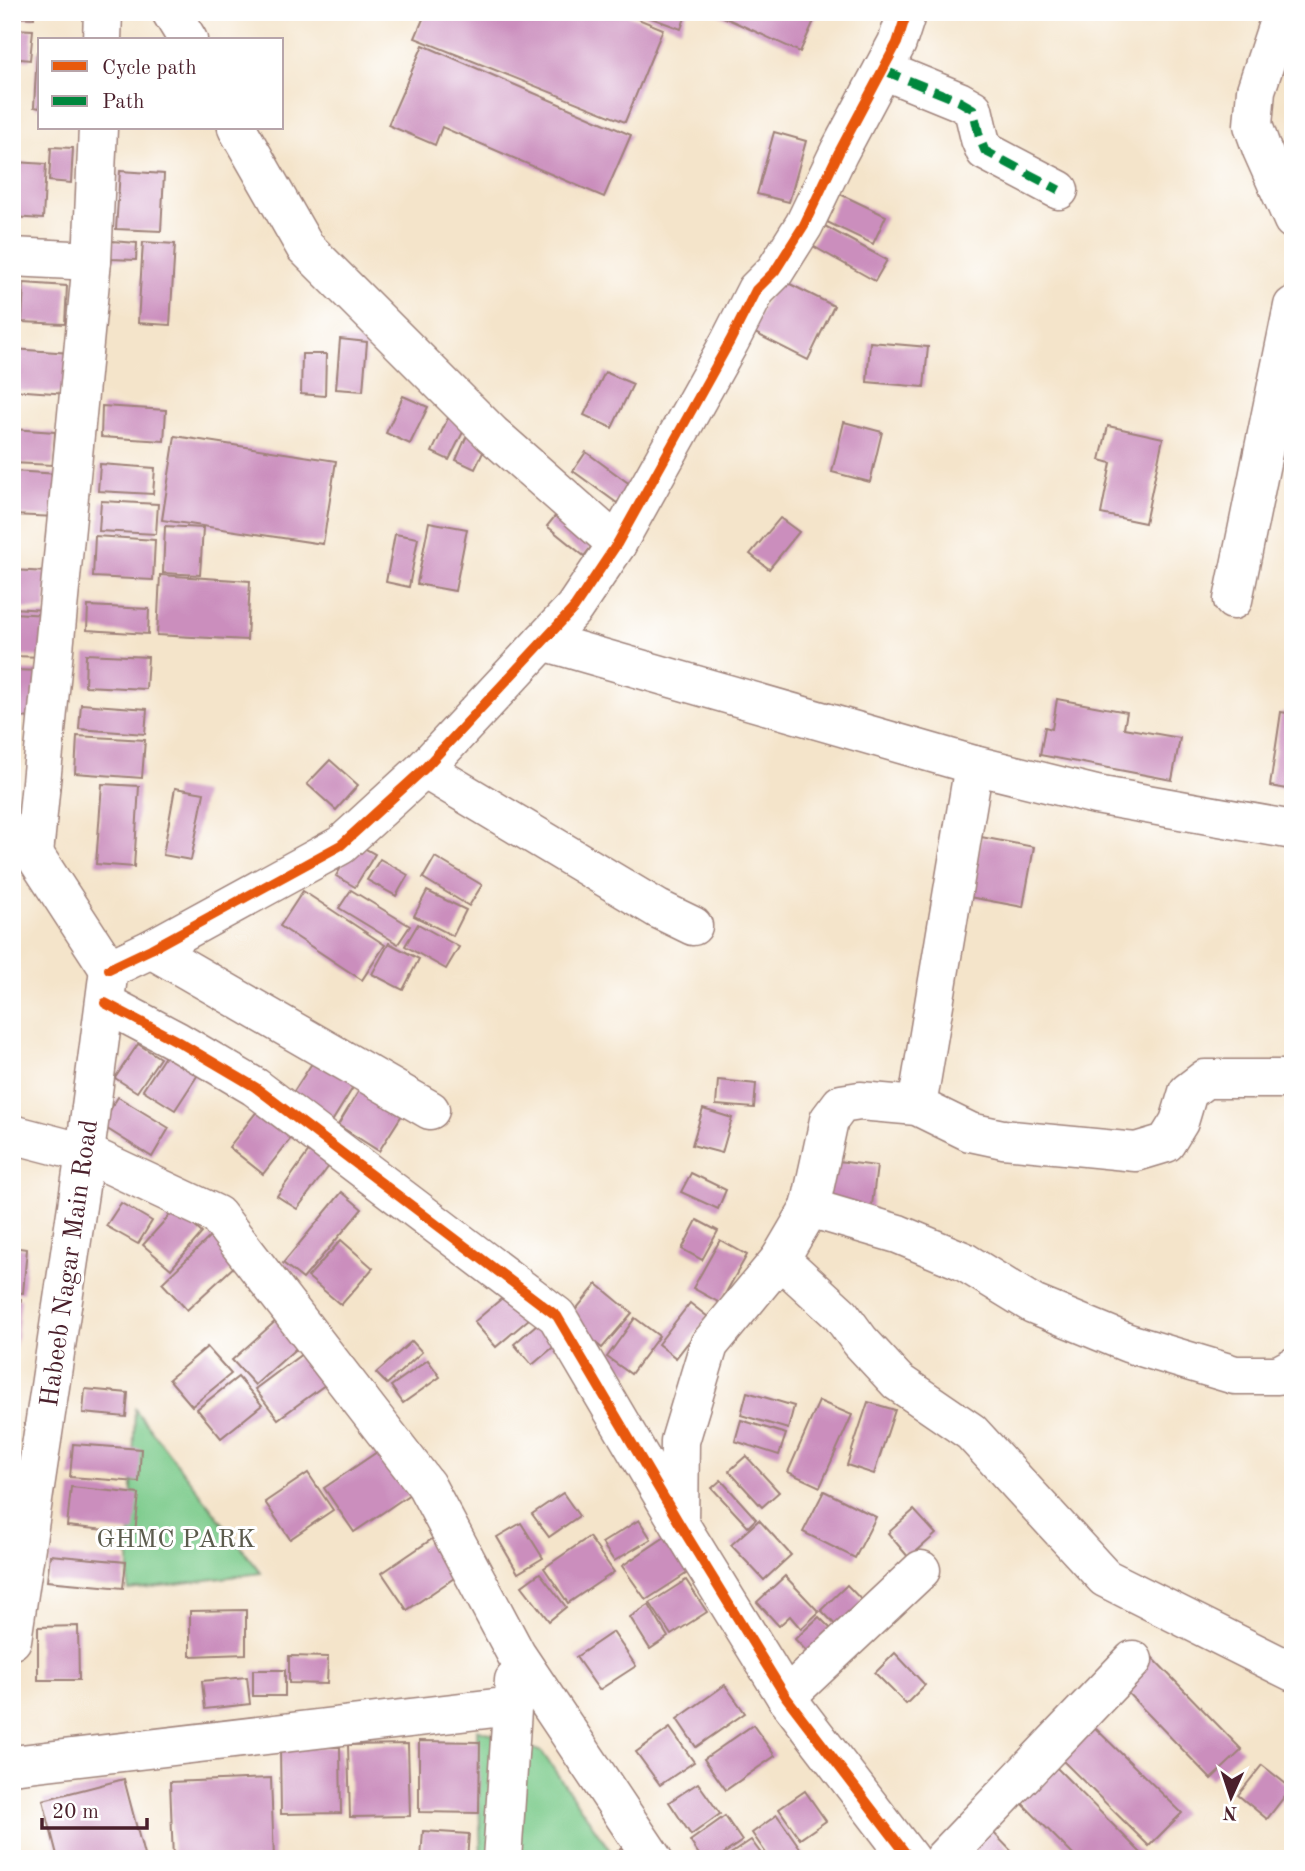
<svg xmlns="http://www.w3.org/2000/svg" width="1305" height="1871" font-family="'Old Standard TT',serif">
	<rect width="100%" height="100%" fill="#fff"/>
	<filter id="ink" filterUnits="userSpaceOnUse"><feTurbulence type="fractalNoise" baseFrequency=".0143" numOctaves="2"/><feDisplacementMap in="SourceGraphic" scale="14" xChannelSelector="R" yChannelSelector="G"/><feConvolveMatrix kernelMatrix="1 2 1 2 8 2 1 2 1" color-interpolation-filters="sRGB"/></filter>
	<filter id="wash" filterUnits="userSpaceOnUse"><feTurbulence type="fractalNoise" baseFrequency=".00686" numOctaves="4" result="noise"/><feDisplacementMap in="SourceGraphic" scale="28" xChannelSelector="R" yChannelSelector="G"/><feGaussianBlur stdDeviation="1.57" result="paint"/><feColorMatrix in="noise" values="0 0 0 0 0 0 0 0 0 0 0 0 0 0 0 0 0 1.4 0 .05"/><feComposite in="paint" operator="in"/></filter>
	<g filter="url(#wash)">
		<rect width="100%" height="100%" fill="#f4e4ca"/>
		<g fill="#7ccb8b" stroke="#63755b" stroke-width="2">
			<path d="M135,1409L261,1573L128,1590Z"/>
			<path d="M477,1729L542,1752L616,1859H481Z"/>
		</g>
		<g id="blocks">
			<g fill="#cb8ebd">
				<path d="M12,12H34V18L12,17Z"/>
				<path d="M426,12H621L663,29L625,122L415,38Z"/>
				<path d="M635,12H687L681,29Z"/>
				<path d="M721,12H818L800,52L719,15Z"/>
				<path d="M12,29L33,30L30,60L12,58Z"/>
				<path d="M423,45L631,135L604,197L442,127L435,145L388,125Z"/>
				<path d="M37,52H40V108L34,107Z"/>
				<path d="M774,132L806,141L789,202L757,194Z"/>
				<path d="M51,147L73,148L71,183L49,181Z"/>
				<path d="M16,162L46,164L43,219L12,217Z"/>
				<path d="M120,171L164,174L161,231L116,229Z"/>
				<path d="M840,194L886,216L873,244L827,222Z"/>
				<path d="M823,225L887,260L875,281L811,245Z"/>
				<path d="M111,241L137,243L136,260L111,259Z"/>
				<path d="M143,242L175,244L170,325L138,323Z"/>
				<path d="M778,278L834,306L808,360L751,331Z"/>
				<path d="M24,283L67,286L65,324L22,322Z"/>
				<path d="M340,339L367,342L363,391L336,389Z"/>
				<path d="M870,342L928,347L924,387L867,382Z"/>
				<path d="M12,349L71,353L68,394L12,390Z"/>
				<path d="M302,354H326L325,396L301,394Z"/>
				<path d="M605,372L633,384L612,428L584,415Z"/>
				<path d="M403,396L428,407L410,444L386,433Z"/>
				<path d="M102,406L166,410L164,441L101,437Z"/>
				<path d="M448,418L466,426L449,460L432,452Z"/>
				<path d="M844,422L882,432L870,482L832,472Z"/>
				<path d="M1108,426L1163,438L1145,523L1101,514L1111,463L1100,460Z"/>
				<path d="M12,429L55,432L53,465L12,463Z"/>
				<path d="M468,433L488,442L475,469L456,460Z"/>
				<path d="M175,436L336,461L323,544L162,520Z"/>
				<path d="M586,452L631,485L617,503L573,471Z"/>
				<path d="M100,464L155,468L153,494L98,491Z"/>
				<path d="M12,471L59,474L57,517L12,515Z"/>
				<path d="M101,501L158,504L156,534L99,531Z"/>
				<path d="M565,504L602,533L584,556L547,526Z"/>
				<path d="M780,518L799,532L769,569L750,554Z"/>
				<path d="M429,522L467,529L455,591L417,584Z"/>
				<path d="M165,526L203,528L200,575L163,573Z"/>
				<path d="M395,534L418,538L409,587L386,582Z"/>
				<path d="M95,536L155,540L153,580L93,577Z"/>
				<path d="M12,570L47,572L45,610L12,608Z"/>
				<path d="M160,575L250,581L247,640L157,635Z"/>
				<path d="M88,606L149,609L148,634L87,630Z"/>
				<path d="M12,613L47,615L45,657L12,656Z"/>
				<path d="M86,654L148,657L146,689L85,686Z"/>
				<path d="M12,670L41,671L39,718L12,717Z"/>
				<path d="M1057,699L1127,712L1124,728L1180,738L1172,780L1040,755L1045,727L1052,729Z"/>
				<path d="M81,704L147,709L145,734L79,729Z"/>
				<path d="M1281,712L1293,714V790L1270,786Z"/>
				<path d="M77,736L145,740L142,778L75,773Z"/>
				<path d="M330,760L358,785L336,810L307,784Z"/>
				<path d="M102,784L139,786L134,867L96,864Z"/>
				<path d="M175,788L204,793L191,860L163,855Z"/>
				<path d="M981,837L1034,847L1023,907L969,897Z"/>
				<path d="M355,843L375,854L355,887L336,876Z"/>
				<path d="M435,857L482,885L469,906L423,878Z"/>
				<path d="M380,859L408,875L396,896L367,880Z"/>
				<path d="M351,890L410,926L398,944L339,908Z"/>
				<path d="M303,891L385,945L362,980L280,926Z"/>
				<path d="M427,891L466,910L453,936L414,916Z"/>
				<path d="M418,924L459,947L446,969L405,946Z"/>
				<path d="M389,943L419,959L403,990L372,974Z"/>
				<path d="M138,1044L160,1058L137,1092L115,1078Z"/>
				<path d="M167,1053L199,1073L175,1110L143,1090Z"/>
				<path d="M316,1057L357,1081L328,1128L287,1102Z"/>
				<path d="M718,1080L756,1084L754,1108L716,1105Z"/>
				<path d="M365,1081L407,1107L379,1151L338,1125Z"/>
				<path d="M118,1097L169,1128L152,1157L101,1125Z"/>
				<path d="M265,1101L299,1128L263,1174L229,1147Z"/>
				<path d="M703,1109L732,1118L722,1153L692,1145Z"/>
				<path d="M312,1147L332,1162L297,1209L277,1196Z"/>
				<path d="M830,1160L877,1166L871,1213L824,1207Z"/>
				<path d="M691,1173L726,1190L718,1209L681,1192Z"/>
				<path d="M342,1192L362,1209L303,1279L283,1263Z"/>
				<path d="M121,1203L152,1221L138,1244L106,1226Z"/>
				<path d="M175,1209L202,1233L171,1269L143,1245Z"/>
				<path d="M697,1220L718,1231L702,1260L682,1249Z"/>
				<path d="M212,1235L238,1263L187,1310L162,1283Z"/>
				<path d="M341,1240L373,1268L341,1305L308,1277Z"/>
				<path d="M720,1240L747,1255L720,1303L693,1288Z"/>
				<path d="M12,1247L27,1249L23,1293L12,1292Z"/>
				<path d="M597,1284L632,1313L602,1348L567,1320Z"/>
				<path d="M507,1294L529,1319L496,1347L474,1322Z"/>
				<path d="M12,1298L21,1299L16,1346H12Z"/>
				<path d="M690,1303L708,1317L676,1358L658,1344Z"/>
				<path d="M544,1318L563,1339L532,1365L514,1344Z"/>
				<path d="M635,1318L659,1336L631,1374L607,1357Z"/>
				<path d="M278,1319L301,1344L255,1385L232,1360Z"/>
				<path d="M412,1341L422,1352L387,1384L376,1373Z"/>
				<path d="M207,1347L231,1374L192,1406L169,1379Z"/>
				<path d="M310,1348L333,1379L278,1419L255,1389Z"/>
				<path d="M428,1360L440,1377L403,1403L391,1386Z"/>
				<path d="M238,1377L262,1405L221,1438L197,1409Z"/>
				<path d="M85,1389L128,1393L126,1417L83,1413Z"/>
				<path d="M747,1392L794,1406L788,1429L741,1415Z"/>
				<path d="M819,1401L852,1415L820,1487L788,1472Z"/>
				<path d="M868,1402L895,1410L874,1474L847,1465Z"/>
				<path d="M741,1420L786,1434L779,1455L735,1441Z"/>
				<path d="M73,1444L141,1449L139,1482L70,1477Z"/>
				<path d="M383,1448L413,1492L354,1532L324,1488Z"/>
				<path d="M746,1456L779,1492L762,1507L729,1471Z"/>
				<path d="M308,1473L333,1510L290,1539L265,1502Z"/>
				<path d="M721,1480L756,1519L748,1527L712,1488Z"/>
				<path d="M71,1487L139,1494L135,1533L67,1526Z"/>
				<path d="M824,1491L876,1517L855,1558L803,1532Z"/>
				<path d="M563,1493L579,1516L549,1537L532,1514Z"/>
				<path d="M914,1510L936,1534L909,1558L888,1533Z"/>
				<path d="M639,1520L651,1539L614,1561L602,1543Z"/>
				<path d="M759,1520L791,1555L764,1580L731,1545Z"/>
				<path d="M521,1523L543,1558L518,1573L497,1537Z"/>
				<path d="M668,1535L692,1570L646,1600L622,1566Z"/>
				<path d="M435,1537L460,1574L407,1610L382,1573Z"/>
				<path d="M589,1537L614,1572L568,1603L544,1568Z"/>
				<path d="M50,1555L126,1562L123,1588L47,1581Z"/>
				<path d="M540,1573L566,1607L549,1621L522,1586Z"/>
				<path d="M785,1576L819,1612L801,1629L790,1616L779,1626L757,1602Z"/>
				<path d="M686,1580L707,1612L671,1635L650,1603Z"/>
				<path d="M847,1585L871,1610L844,1634L821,1610Z"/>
				<path d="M649,1605L668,1637L650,1649L630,1617Z"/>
				<path d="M246,1610V1654L190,1656V1611Z"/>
				<path d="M819,1617L836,1634L811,1656L795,1639Z"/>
				<path d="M78,1626L79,1680H38V1627Z"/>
				<path d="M613,1632L636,1666L599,1690L576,1657Z"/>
				<path d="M895,1653L925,1685L906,1704L875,1673Z"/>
				<path d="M1149,1654L1242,1750L1211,1779L1119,1684Z"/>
				<path d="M289,1656L328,1657L327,1684L289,1683Z"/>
				<rect x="253" y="1670" width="32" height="26"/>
				<path d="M247,1677L250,1704L205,1709L202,1681Z"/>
				<path d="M725,1685L745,1713L696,1747L677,1719Z"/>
				<path d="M1085,1718L1182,1813L1149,1846L1053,1751Z"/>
				<path d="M753,1725L775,1756L726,1790L704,1759Z"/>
				<path d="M670,1728L694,1762L660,1785L636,1752Z"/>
				<path d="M419,1741L480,1742L479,1813L419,1812Z"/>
				<path d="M408,1744L410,1816L350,1817L348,1745Z"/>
				<path d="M280,1747H340L341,1813L281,1814Z"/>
				<path d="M1046,1757L1141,1853L1135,1859H1077L1011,1792Z"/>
				<path d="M1262,1765L1291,1788L1267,1819L1238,1795Z"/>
				<path d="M271,1778L274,1859H173L170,1782Z"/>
				<path d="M124,1779L145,1859H58L43,1800Z"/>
				<path d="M698,1783L720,1814L691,1835L669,1802Z"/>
				<path d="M805,1791L826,1821L800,1839L779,1809Z"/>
				<path d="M777,1815L805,1855L800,1859H770L752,1833Z"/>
				<path d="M725,1816L742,1841L716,1859H702L690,1841Z"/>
				<path d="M987,1826L1019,1859H954Z"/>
				<path d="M423,1831L469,1834L467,1859H421Z"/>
				<path d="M751,1840L765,1859H723Z"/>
				<path d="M628,1844L638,1859H606Z"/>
			</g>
		</g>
	</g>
	<g filter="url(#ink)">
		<use href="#blocks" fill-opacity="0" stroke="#9f827a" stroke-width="2"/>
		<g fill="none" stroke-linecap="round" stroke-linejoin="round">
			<g stroke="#9f827a" stroke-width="41">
				<g id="minor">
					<path d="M171,12L188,40"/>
					<path d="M1282,12L1256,90L1253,125L1262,150L1293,220"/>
					<path d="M102,40L103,12"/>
					<path d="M883,70L959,101L973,109L980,139L985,151L1059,190"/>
					<path d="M237,128L305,247L492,434L617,544"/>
					<path d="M12,257L92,261"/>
					<path d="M1233,600L1293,306"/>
					<path d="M543,641L974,765L1096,795L1293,830"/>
					<path d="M424,769L658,909L693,926"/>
					<path d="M17,835L34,854L109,969"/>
					<path d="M34,854L92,261L98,128"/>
					<path d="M151,949L430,1110"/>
					<path d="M105,1003L177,1041L255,1087L557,1316L679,1523L786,1697L910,1859"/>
					<path d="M1293,1079H1205L1188,1092L1179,1122L1166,1143L1136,1152L1003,1139L970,1132L917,1106L860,1101L841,1104L829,1120L810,1208L898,1234L963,1261L1033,1304L1128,1343L1235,1375H1278L1293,1367"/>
					<path d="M917,1106L974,765"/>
					<path d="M810,1208L780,1259L841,1315L860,1341L898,1382L971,1432L1105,1578L1293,1672"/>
					<path d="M679,1522L680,1441L709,1345L780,1259"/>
					<path d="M12,1640L85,1153"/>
					<path d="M786,1697L921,1570"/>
					<path d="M12,1765L512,1706"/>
					<path d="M502,1859L514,1680"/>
					<path d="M943,1859L1133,1660"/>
				</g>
			</g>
			<g stroke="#9f827a" stroke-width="41">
				<g id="tertiary">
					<path d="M12,1134L85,1153L217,1215L426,1485L516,1654L653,1859"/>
					<path d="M85,1153L109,969L151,949L341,845L424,769L574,608L617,544L730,341L756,290L775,271L804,225L839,152L897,43L907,12"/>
				</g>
			</g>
			<use href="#minor" stroke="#fff" stroke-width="38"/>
			<use href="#tertiary" stroke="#fff" stroke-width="38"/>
			<path stroke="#00873e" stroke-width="9" stroke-dasharray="18 9" stroke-linecap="butt" d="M883,70L959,101L973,109L980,139L985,151L1059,190"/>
			<g stroke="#fff" stroke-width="15">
				<g id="cycleway">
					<path d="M109,969L151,949L341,845L424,769L574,608L617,544L730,341L756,290L775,271L804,225L839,152L897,43L907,12"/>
					<path d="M105,1003L177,1041L255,1087L557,1316L679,1523L786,1697L910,1859"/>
				</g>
			</g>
			<use href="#cycleway" stroke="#e8590c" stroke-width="10"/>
		</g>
	</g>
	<g text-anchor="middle" stroke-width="6" stroke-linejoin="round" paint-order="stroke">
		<g font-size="26" fill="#4a1f2b" stroke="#fff">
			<text transform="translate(68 1263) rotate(-82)" y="9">Habeeb Nagar Main Road</text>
		</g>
		<g font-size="26" fill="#5c5b4d" stroke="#fff">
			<text x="176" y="1547">GHMC PARK</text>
		</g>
	</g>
	<rect width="1305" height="1871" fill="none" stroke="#fff" stroke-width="42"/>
	<rect x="38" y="38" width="245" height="91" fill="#ffffff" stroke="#b7a5aa" stroke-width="2"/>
	<rect x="52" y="61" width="35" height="10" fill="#e8590c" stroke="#b7a5aa" stroke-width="2"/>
	<text x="102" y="74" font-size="21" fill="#4a1f2b">Cycle path</text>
	<rect x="52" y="96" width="35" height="10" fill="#00873e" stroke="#b7a5aa" stroke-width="2"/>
	<text x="102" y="108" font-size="21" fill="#4a1f2b">Path</text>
	<g transform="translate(1231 1797) rotate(183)" stroke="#ffffff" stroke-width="5" paint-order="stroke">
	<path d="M0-5L12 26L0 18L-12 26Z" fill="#4a1f2b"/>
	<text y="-10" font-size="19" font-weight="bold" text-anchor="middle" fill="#4a1f2b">N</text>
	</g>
	<path d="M42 1818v10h105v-10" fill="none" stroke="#4a1f2b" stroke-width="3.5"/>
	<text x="52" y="1818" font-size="21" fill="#4a1f2b" stroke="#ffffff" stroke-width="5" paint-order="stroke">20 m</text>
</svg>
